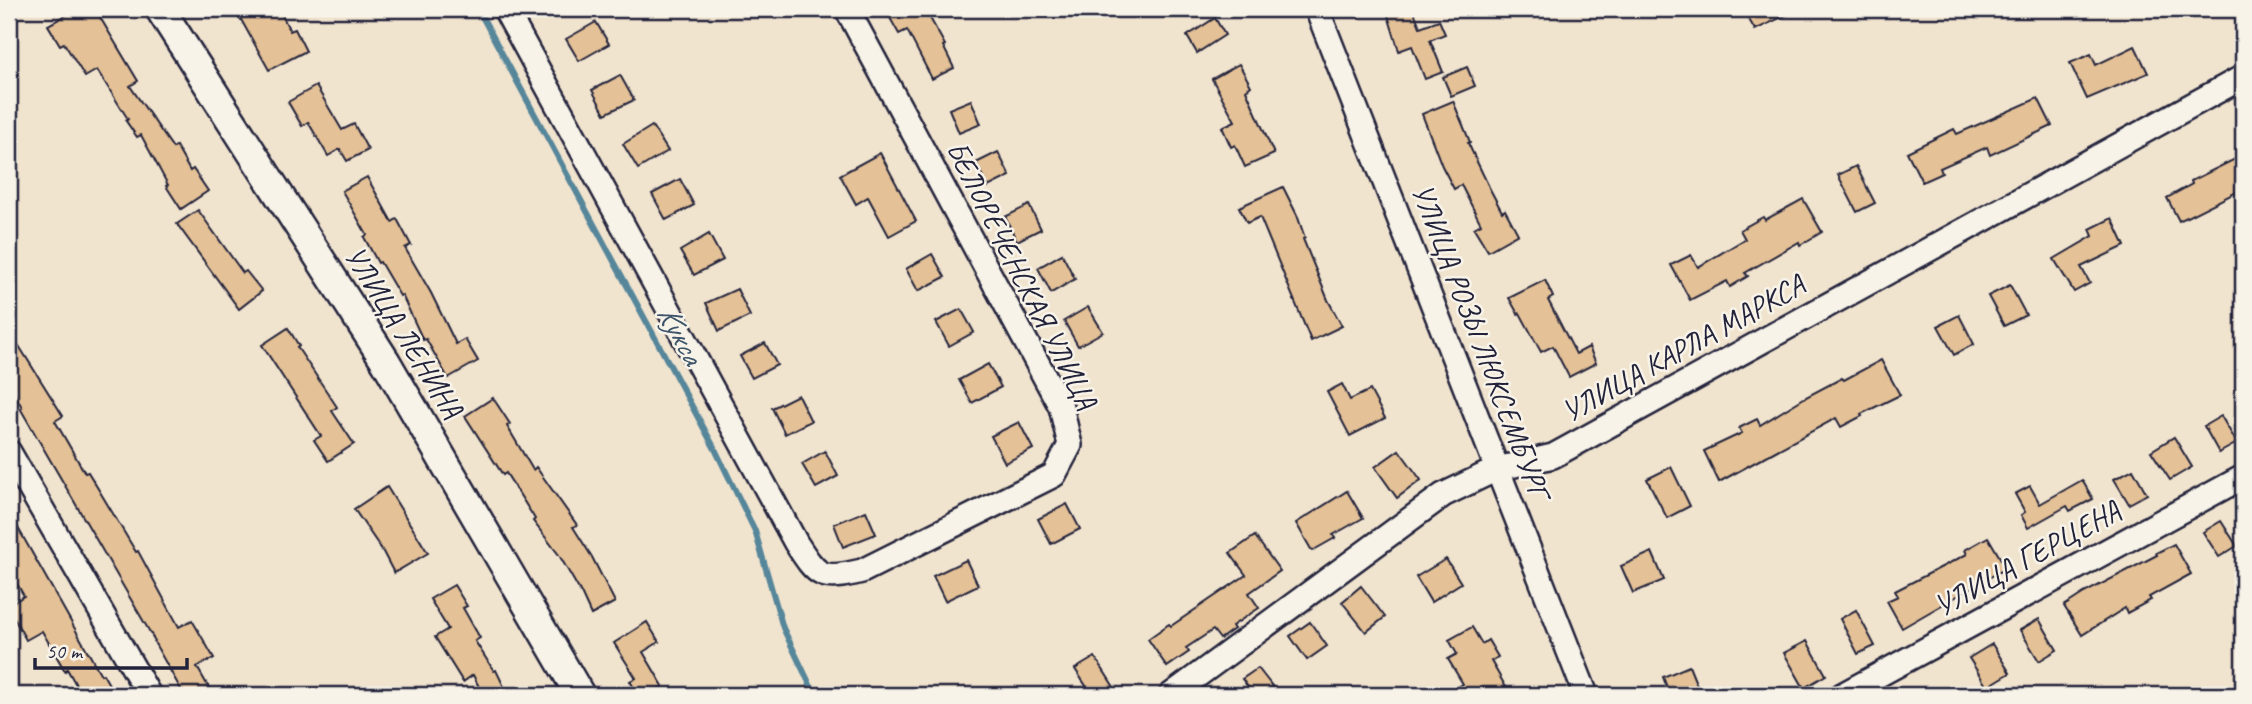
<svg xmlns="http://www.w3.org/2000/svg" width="2252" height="704" font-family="Caveat,sans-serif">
	<rect width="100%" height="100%" fill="#f1e4cf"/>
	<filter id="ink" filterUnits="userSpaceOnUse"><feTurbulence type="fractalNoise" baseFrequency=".0143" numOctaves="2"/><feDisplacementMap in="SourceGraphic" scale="14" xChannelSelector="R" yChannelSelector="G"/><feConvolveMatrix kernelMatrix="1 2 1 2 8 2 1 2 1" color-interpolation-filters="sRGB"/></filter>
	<g filter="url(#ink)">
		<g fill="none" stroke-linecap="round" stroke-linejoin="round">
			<path stroke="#57869a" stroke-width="6" d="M478,9L715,449L755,531L783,628L813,691V695"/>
		</g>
		<g fill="#e4c196" stroke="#22223b" stroke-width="2">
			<path d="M77,9H95L138,81L130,86L173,148L176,146L190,171L193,169L208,191L181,209L166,186L168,185L141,135L137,137L126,121L128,119L97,70L85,77L64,43L60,45L48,25Z"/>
			<path d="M254,9H279L290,31L295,29L306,51L269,70L239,16Z"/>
			<path d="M885,9H925L945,45L943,46L954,68L932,79L907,30L899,34Z"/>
			<path d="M1386,9H1413L1420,27L1439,20L1445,34L1430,40L1443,72L1425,79L1412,46L1399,51Z"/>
			<path d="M1743,9H1799L1755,30Z"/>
			<path d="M1215,18L1225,35L1197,53L1187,36Z"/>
			<path d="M596,22L609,44L579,61L566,39Z"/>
			<path d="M2135,46L2148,73L2087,99L2070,63L2091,54L2096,65Z"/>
			<path d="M1239,64L1251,86L1246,90L1274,154L1245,167L1235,145L1231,147L1222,127L1235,121L1212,79Z"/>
			<path d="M1467,67L1475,86L1451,96L1443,77Z"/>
			<path d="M620,75L634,100L605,114L592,90Z"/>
			<path d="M316,86L342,130L354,124L368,150L347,161L340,149L328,156L308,122L302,126L288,102Z"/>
			<path d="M2038,98L2052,126L1990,155L1987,147L1940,168L1942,173L1922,182L1907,152L1954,129L1957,134Z"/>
			<path d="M971,100L981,124L959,133L949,109Z"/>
			<path d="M1453,101L1470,142L1468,143L1490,189L1502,212L1505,210L1518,234L1488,251L1474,228L1481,224L1461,185L1454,189L1442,166L1422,114Z"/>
			<path d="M652,126L668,151L638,169L623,144Z"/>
			<path d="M998,152L1010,176L988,187L976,163Z"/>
			<path d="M880,153L916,221L889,236L868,197L856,204L840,175Z"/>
			<path d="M2243,155V189L2179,221L2167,198L2192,184L2191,181Z"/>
			<path d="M1856,166L1875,203L1857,212L1838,175Z"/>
			<path d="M367,177L392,222L397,219L411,245L405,248L431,293L456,344L465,339L478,361L448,378L426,339L423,340L402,295L400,296L380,262L378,263L364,237L367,235L342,191Z"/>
			<path d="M680,179L694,205L666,220L652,194Z"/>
			<path d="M1283,187L1297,215L1305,238L1303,239L1328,300L1342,326L1311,341L1260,217L1247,223L1239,207Z"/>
			<path d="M1803,199L1822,232L1800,245L1799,242L1745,273L1748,276L1730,287L1727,281L1690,300L1671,265L1691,255L1698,267L1745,239L1740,230L1763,217L1765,220Z"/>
			<path d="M1029,205L1041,229L1017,241L1005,217Z"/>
			<path d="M198,210L243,273L246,271L262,291L239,309L177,224Z"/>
			<path d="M2112,218L2125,246L2081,267L2090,283L2074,292L2054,259L2093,236L2090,229Z"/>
			<path d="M709,234L723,260L694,275L680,251Z"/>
			<path d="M932,254L945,277L918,291L906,269Z"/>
			<path d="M1062,254L1075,279L1051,293L1038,268Z"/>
			<path d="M1545,280L1553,297L1548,300L1576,354L1589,347L1596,363L1569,377L1553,346L1541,352L1520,313L1518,314L1509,298Z"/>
			<path d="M2010,285L2026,315L2004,326L1988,296Z"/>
			<path d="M737,289L750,316L719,331L706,303Z"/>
			<path d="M1088,307L1103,332L1078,346L1064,321Z"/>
			<path d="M961,309L974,332L949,346L936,322Z"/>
			<path d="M1959,315L1974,344L1954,355L1938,326Z"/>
			<path d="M288,328L299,346L297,347L337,407L332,411L354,444L328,461L314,440L321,436L262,345Z"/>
			<path d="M9,330L63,416L55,421L85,473L88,472L136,552L138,551L179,627L192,620L214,658L197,667L209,688L197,695H184L154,642L155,641L20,408L22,407L9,385Z"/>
			<path d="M765,343L777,365L752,378L740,356Z"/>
			<path d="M1881,360L1900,395L1861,414L1862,416L1841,427L1836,418L1719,482L1704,451L1742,433L1739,428L1757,419L1760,425L1804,398L1842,378L1844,380Z"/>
			<path d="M988,364L1001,387L972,403L959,380Z"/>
			<path d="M1342,384L1350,400L1370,390L1385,418L1350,436L1327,392Z"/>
			<path d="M798,395L811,421L785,434L772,408Z"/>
			<path d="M493,398L510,424L507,426L533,470L536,467L577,525L573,527L592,557L615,602L591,615L581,593L559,555L533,521L535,519L506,473L503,475L465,416Z"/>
			<path d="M2221,416L2237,443L2219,453L2204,426Z"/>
			<path d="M1019,422L1033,449L1005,463L991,436Z"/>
			<path d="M2174,437L2192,467L2170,480L2151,451Z"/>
			<path d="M1399,450L1421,480L1397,498L1375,467Z"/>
			<path d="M825,451L838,476L816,488L802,464Z"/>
			<path d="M1671,467L1690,506L1667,518L1647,479Z"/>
			<path d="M2133,469L2147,494L2129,504L2114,479Z"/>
			<path d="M2082,480L2093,499L2070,511L2067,506L2028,528L2021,515L2025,512L2015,494L2030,486L2040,504Z"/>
			<path d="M387,487L428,553L394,573L382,550L354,509Z"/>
			<path d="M1347,491L1363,518L1333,535L1335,538L1312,551L1296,523Z"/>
			<path d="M1067,504L1080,529L1051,544L1038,519Z"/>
			<path d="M866,511L876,534L843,547L834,524Z"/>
			<path d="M9,512L101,675L103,674L115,695H82L67,669L65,671L42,631L26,640L9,609V605L24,596L9,570Z"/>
			<path d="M2221,521L2237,546L2219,557L2203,532Z"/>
			<path d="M1255,536L1280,571L1249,593L1259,608L1232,626L1234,629L1220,639L1213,630L1186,648L1189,652L1167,667L1148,639L1169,624L1171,626L1246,575L1230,553Z"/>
			<path d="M1988,537L2006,568L1902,628L1887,601L1898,596L1895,591L1967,554L1965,550Z"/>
			<path d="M2174,544L2191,574L2149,597L2151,600L2127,613L2125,608L2082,635L2064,606L2084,593L2157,555L2156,553Z"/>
			<path d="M1652,552L1664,580L1633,593L1621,566Z"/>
			<path d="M1446,559L1461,583L1431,602L1416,577Z"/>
			<path d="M966,560L978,585L945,601L933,576Z"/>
			<path d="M454,585L467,606L463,608L480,638L475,641L494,671L496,670L508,695H483L473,675L463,682L435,637L448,629L430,599Z"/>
			<path d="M1361,586L1385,617L1366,632L1342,602Z"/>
			<path d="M1856,610L1875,646L1858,654L1840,619Z"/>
			<path d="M2039,619L2057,650L2039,661L2020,630Z"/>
			<path d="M647,622L659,642L643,652L663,686L647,695H638L630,681L636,678L614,643Z"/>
			<path d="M1310,622L1327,646L1307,660L1290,636Z"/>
			<path d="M1472,627L1482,644L1488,640L1498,657L1491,661L1507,689L1495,695H1444L1463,684L1448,659L1457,654L1449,640Z"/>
			<path d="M1807,641L1826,675L1804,688L1784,653Z"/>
			<path d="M1992,644L2010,673L1987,687L1969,658Z"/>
			<path d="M1095,657L1119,695H1092L1075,669Z"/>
			<path d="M1689,666L1698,688L1683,695H1670L1663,677Z"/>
			<path d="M1258,668L1279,695H1254L1242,679Z"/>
		</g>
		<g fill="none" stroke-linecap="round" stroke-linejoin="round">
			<g stroke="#22223b" stroke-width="28">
				<g id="minor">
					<path d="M505,9L796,543C818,577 821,581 862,571L1054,475L1070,445L1061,407L847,9"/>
					<path d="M1317,9L1586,695"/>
					<path d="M9,452L149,695"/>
					<path d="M1171,695L1443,495L1497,469L1553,456L2243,77"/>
					<path d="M1842,695L2243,477"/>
				</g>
			</g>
			<g stroke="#22223b" stroke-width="33">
				<path id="tertiary" d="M160,9L386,362L580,695"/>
			</g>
			<use href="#minor" stroke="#f7f3e8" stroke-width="23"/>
			<use href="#tertiary" stroke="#f7f3e8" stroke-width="28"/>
		</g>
	</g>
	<g text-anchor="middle" stroke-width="5" stroke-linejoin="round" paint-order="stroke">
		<g font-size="30" fill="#22223b" stroke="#f7f3e8">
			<text transform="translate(1022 275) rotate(63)" y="10">БЕЛОРЕЧЕНСКАЯ УЛИЦА</text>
			<text transform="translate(404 332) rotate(58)" y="10">УЛИЦА ЛЕНИНА</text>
			<text transform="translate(1481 341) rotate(69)" y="10">УЛИЦА РОЗЫ ЛЮКСЕМБУРГ</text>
			<text transform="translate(1683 348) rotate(-29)" y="10">УЛИЦА КАРЛА МАРКСА</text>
			<text transform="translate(2027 558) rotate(-29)" y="10">УЛИЦА ГЕРЦЕНА</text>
		</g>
		<g font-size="32" font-style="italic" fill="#3d546a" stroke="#f7f3e8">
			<text transform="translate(681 334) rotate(62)" y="11">Кукса</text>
		</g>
	</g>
	<rect width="2252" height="704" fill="none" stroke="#f7f3e8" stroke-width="35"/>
	<rect x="18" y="18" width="2217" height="669" fill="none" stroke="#22223b" stroke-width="2.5" filter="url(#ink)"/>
	<path d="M35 658v10h152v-10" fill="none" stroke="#22223b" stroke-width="3.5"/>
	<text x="46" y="658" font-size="21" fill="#22223b" stroke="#f7f3e8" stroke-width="5" paint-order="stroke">50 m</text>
</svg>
